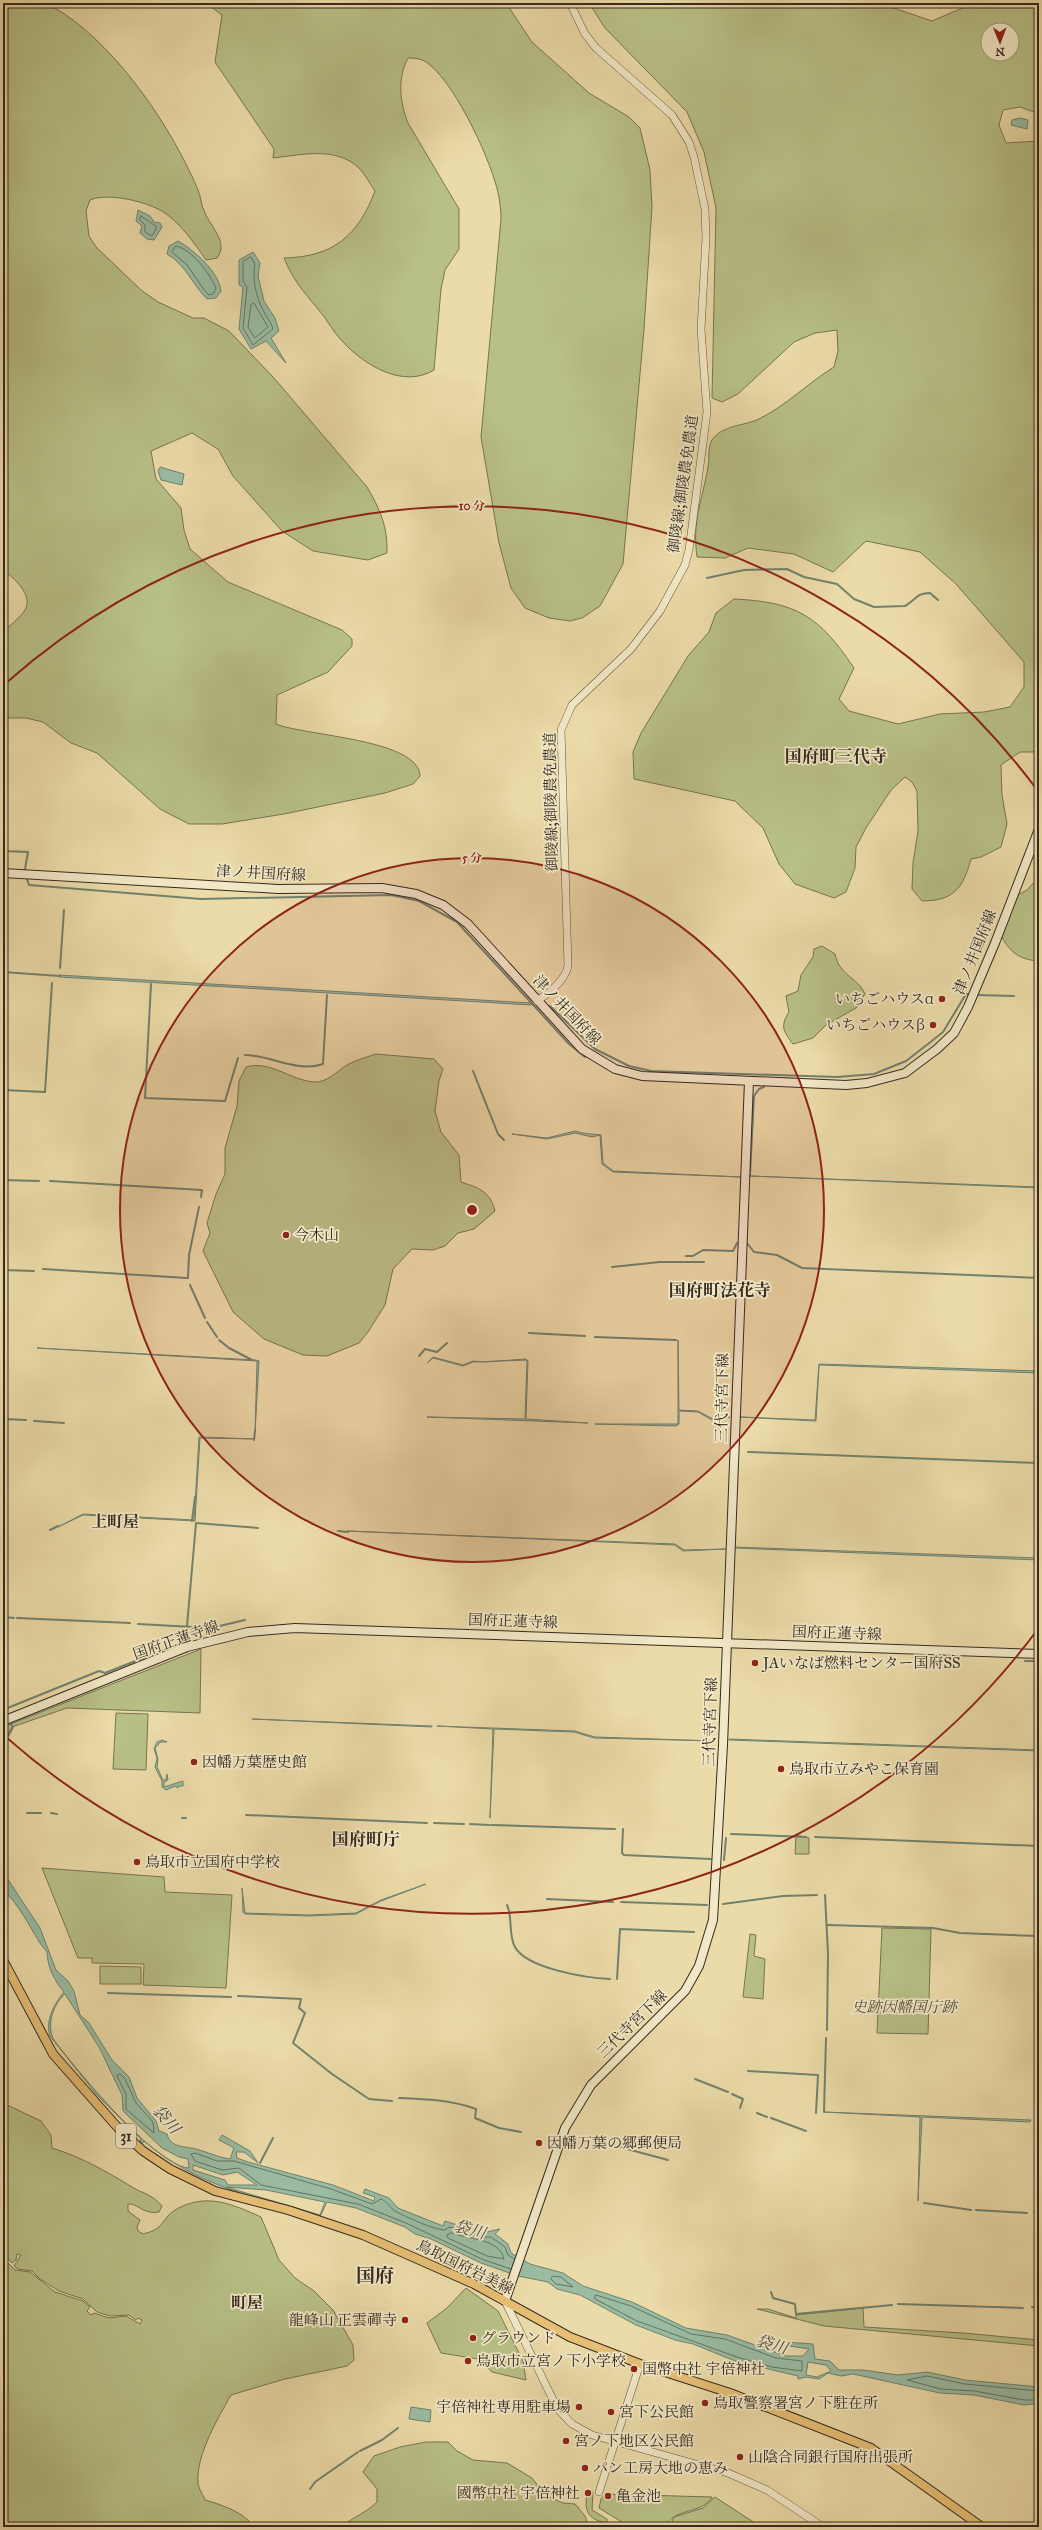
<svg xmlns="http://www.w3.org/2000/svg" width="1042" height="2530" font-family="'IM FELL Great Primer','Noto Serif JP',serif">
	<rect width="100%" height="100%" fill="#ebdba8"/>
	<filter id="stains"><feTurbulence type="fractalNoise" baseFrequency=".005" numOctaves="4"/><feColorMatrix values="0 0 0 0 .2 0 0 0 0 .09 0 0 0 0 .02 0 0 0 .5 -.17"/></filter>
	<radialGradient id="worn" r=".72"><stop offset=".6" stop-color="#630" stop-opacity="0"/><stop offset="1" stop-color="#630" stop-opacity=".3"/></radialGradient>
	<g fill="#b8c087" stroke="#767554" fill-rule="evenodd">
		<path d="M3,3C26,3 44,0 63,13C119,50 172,128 198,190C201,197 201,206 205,213C211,227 229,243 217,258L206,260C195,244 181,224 165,213C149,202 108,192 90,200L86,211L89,236L96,247L141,290L158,302L193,318H204L229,331L274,378L367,487C380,509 388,527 387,553L368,560L313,551L282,531L233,476L218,449L192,433L151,451L156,479L181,508L184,530L190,549L228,582L342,630L352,639V646L328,672L277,695L276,724C305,736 419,739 420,776L413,784L385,793L284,814L222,824H189L160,809L97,753L71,743L43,722L26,718H3V632C9,626 21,617 25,610C34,595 13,577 3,570Z"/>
		<path d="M206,3H506L532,42L589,93L629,117L640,128L650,170L652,207L644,329L623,564L600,606L582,618L570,621L549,618L525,608L511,588L499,543L481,437L501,219C501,212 500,204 499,197C493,164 457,87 430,65C423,59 417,58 408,58C397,78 400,103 408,123L459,209V249L445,270L441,289L434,370C403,389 364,365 342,341C333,332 327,319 318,309C303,291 293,280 284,258C333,257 358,236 375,191C370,184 365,174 359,168C336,146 301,155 273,158L274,149L215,62L222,15Z"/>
		<path d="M589,3H879L932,21L974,3H1039V114L1020,107L1003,110L999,125L1006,143L1039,141V747L1033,752H1020L1001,765L1002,795L1007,824L1001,847L981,857L971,859C963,888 954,901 922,901L912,889L913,863L918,831L917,791L912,782L905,777L891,790L866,828L856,847L855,868L846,892L834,898L795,884L779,864L763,828L735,801L634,779L633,752L641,733L688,656L709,632L716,613L734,599C797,602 819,616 854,668L839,699L849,711L898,724L940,714L984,712L1010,707L1024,687V662L956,584L920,552L866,541L833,572L794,554L748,548L725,558L697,557C692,520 702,502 708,467C710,458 707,449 712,440C722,425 744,426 759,419C787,405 808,383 834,367L838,351L837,330L815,333L794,342L738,394L722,402L712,398L716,208L704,152L687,112L605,28ZM988,30H1012V54H988Z"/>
		<path d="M1039,877V961C1019,960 1008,951 1000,933L1016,896L1027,890Z"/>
		<path d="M822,946L835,954C840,977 857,976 865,994L856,1008L826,1025L813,1038L793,1044C783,1031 780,1026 789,1012L786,996L798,991L801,975L813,957L814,949Z"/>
		<path d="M376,1054L434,1059L443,1069L439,1081L435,1111L441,1132L459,1155L461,1182C479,1188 490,1191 495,1211L474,1229L458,1233L445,1246L433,1250L412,1249L393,1269L385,1305L368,1332L359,1343L327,1356L303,1355L264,1339L233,1312L203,1251L210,1233L207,1223L216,1194L225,1174V1148L237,1106L239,1081L246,1067C270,1060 290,1080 314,1082C327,1083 337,1071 347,1065C356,1060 367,1057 376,1054Z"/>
		<path d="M201,1649L200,1713L67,1708L12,1727L3,1743V1727Z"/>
		<path d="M116,1713L148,1714L146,1770L113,1769Z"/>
		<path d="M796,1835L809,1838V1854H795Z"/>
		<path d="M42,1868L164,1877L165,1892L232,1895L226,1988L143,1985L144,1964L92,1963V1958H78Z"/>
		<path d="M882,1928L931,1929L928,2034L877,2033Z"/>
		<path d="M750,1934L756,1935L754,1956L765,1959L763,1999L743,1997Z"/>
		<path d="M100,1966L141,1967V1984H100Z"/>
		<path d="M3,2103L41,2121L51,2135L52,2148C81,2157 106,2171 132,2187C144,2194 153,2195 162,2206L159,2212C143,2215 138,2203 128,2204V2211L140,2220L137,2227L138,2231L143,2234C165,2229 161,2219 175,2210C206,2192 232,2204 261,2217L279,2260L295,2278L314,2291L333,2310L353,2345L354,2360L347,2366L285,2379L231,2395C218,2418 196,2455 198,2482C198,2488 203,2495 205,2500C222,2505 244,2512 254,2527H3V2258L15,2270L30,2272L55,2292L83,2301L90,2307L87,2311L91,2315L94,2313L109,2318L126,2316L140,2324L142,2320L138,2318L136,2320L129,2315L110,2316L97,2312L83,2299L59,2291L40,2279L32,2271L18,2269L14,2266L21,2255L17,2254L16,2260L12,2263L3,2254Z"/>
		<path d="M466,2288L498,2311L523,2361L526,2380L492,2372L478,2359L441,2353L427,2323L447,2308Z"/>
		<path d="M863,2308L864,2327L963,2333L1039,2340V2346L824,2326L757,2309H768L796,2318V2315Z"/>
		<path d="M426,2442H448L457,2451L473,2460L507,2463L532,2478L545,2495L563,2503L575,2504L585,2516L589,2527H341C353,2517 366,2513 377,2502V2489L363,2472L374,2456L400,2447Z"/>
		<path d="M588,2490L593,2492L592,2510L607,2519V2523C587,2520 583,2509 588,2490Z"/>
		<path d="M605,2494L712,2497V2498C699,2515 675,2507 665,2527H630L599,2508L601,2499Z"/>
		<path d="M715,2497L761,2527L670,2525L674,2517L703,2508Z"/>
	</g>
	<g fill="#99bca3" stroke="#71826f" fill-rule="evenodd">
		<path d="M1020,118L1028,120L1027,129L1011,125L1012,120Z"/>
		<path d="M138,210L150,216L154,222L160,223L162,227L154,240L147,239L140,233L142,226L136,221Z"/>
		<path d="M178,241C194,250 219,272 221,291L216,298L207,299C192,284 186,265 167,254L169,246Z"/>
		<path d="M253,252L260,263L258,276L264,301L275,318L279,331L271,338L286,363L266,341L251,349L239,329L243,287L239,285V260Z"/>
		<path d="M160,467L184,474L182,485L161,480L158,471Z"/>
		<path d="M59,975L531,1003V1005L59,977Z"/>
		<path d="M575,1131C584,1134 593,1134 601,1135L603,1163L613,1171L741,1177L613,1172L602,1164L600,1135L592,1137L575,1133L547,1139L512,1134L547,1138Z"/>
		<path d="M750,1176L1039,1187V1188Z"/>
		<path d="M678,1340L679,1410L698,1411L713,1419L730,1417L712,1420L698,1412L679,1411V1424L676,1426L595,1424H678Z"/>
		<path d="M37,1348L256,1360L259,1361L255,1433L257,1361Z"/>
		<path d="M433,1357L463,1365L473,1361L484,1362L526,1359L528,1361L526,1419L588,1423L427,1417L525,1419L527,1360L473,1362L463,1366L433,1358L427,1363Z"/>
		<path d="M819,1364L1039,1371V1373L819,1365L816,1421L740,1417L815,1420Z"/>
		<path d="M199,1437L255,1439L200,1438L195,1521L83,1515L58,1527L83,1514L194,1520Z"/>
		<path d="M347,1531L675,1544L684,1550L726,1549L683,1551L675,1545Z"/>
		<path d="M734,1547L1039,1558V1560L734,1548Z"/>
		<path d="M252,1719L432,1726V1727Z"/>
		<path d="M437,1726L575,1731L595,1737L716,1741L594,1738L574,1732L494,1729L490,1818L493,1729Z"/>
		<path d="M729,1739L1039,1750V1751L729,1740Z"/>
		<path d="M162,1740L167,1742H161L155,1748L158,1759L157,1767L163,1780H166L167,1774L168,1780L164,1782V1787L183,1781V1786H179L178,1788L175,1786L166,1790L162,1787V1781L155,1767L157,1758L154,1749L157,1742Z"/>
		<path d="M3,1867L7,1878L40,1928L56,1970L68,1981L74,1991L80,2015L89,2023L112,2060L129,2077L137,2098L156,2121L159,2131L167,2134C170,2148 185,2146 196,2149C207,2152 217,2157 230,2159L234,2148L219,2140L222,2135L250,2151L258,2163L244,2152H236L237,2158L248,2162L333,2185L374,2201L375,2197L363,2193L365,2189L389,2198L398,2208L443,2226L445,2221L482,2233L500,2229L495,2234L508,2244L511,2253L530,2264L563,2273L583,2286L632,2302L686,2328L727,2335L786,2356H803L809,2349L790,2346L785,2342L813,2344L815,2359L830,2361L839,2370H863L898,2375L927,2372L965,2380L1039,2387V2408L1034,2404L1024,2405L974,2395L940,2393L853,2374L841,2376L828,2373L819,2379L806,2377L798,2379V2376L735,2361L693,2344L675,2340L636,2325L580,2295L557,2289L548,2282L518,2276L481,2263L431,2239L415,2234L405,2227L356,2208L327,2202L320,2217C256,2197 198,2187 144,2141L142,2144L140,2141L141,2139L96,2094L50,2036C45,2021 54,2004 64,1992C54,1980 48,1968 47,1953C46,1949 42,1947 40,1943C28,1924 20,1906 3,1890ZM65,1994L99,2047L122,2095L123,2111L162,2148L179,2157L188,2159L189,2168C155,2166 75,2068 54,2040C46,2026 53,2004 65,1994ZM193,2165L223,2175L237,2172L257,2185H228L225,2180L193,2170ZM226,2187L266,2190L325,2202L320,2215ZM808,2362L826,2365L831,2371L817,2377L806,2375Z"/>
		<path d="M426,1884L381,1901L356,1914L309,1916L245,1914L243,1912L242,1888L245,1913L309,1915L356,1913L381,1900Z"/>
		<path d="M824,2112L1031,2120L1030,2122L922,2117L918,2201L920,2117Z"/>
		<path d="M411,2407L431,2410L430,2422L409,2419Z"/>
	</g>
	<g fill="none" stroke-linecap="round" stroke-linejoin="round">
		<g stroke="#677362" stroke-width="1">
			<path d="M141,216L157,227L152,236L145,232V225L140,220Z"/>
			<path d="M176,246C192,249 210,274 216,288L213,294L209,295L205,291L187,265L172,252Z"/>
			<path d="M251,257L255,264C252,278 256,297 263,310C266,317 271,321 273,329L253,345L243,328L247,287L243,281V262Z"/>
			<path d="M254,303L268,327L255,338L248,327L251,305Z"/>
			<path d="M120,2074L125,2079L136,2103L153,2122L154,2133L126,2109V2094L117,2076Z"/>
			<path d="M452,2233C469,2240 499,2238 504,2259L487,2256L448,2238L447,2235Z"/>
			<path d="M511,2269L484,2260L406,2223L358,2204L261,2185L239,2168L222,2170L195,2161L191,2154L195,2153L217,2161H234L331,2189L372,2204L381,2199C388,2202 389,2207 395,2211C406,2217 432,2229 444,2230L450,2227L481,2237H491L505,2247L508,2255L514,2259"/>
			<path d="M553,2276L561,2277L573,2287L556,2284L551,2279Z"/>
			<path d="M596,2295L631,2306L691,2334L725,2339L776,2358L802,2361V2371L772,2367L737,2357L637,2321L595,2299Z"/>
			<path d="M1039,2391L965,2384L927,2376L907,2380L941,2389L974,2391L1024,2400H1034L1039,2402"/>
		</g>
		<g stroke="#71826f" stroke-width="2">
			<path d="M707,578L744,570L787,569L804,577L837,584L854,599L874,607L905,606C916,600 916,593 930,593L938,600"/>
			<path d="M3,851L28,852L25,869"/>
			<path d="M27,879L29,885L201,899L391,895L419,901L457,922L569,1044L585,1057"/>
			<path d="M60,968L64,910"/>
			<path d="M3,972L60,976"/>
			<path d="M151,984L145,1098L225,1101L238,1058"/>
			<path d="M977,995L1014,996"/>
			<path d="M550,1006L595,1049L629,1066L651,1071L837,1077L874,1074L906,1061L928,1044L943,1032L966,994H969"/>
			<path d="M245,1055C270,1055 298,1073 323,1064L327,995"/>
			<path d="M473,1071L498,1134L504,1140"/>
			<path d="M3,1090L45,1092L52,983"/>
			<path d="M750,1175L754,1096L759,1089L764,1087"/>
			<path d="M3,1180L39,1181"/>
			<path d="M50,1181L202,1190L201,1197"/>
			<path d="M747,1243L754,1252L777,1255L802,1268L1039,1278"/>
			<path d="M686,1256H693L703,1250L733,1251L737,1243"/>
			<path d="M612,1267L660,1262H704"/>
			<path d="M43,1269L187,1278"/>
			<path d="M3,1270L34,1271"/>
			<path d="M188,1278L189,1255L199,1207"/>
			<path d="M190,1285L205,1318"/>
			<path d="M207,1322L217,1337"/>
			<path d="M529,1333L585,1336"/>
			<path d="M595,1337L676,1340"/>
			<path d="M219,1340L229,1348L252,1360"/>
			<path d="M419,1356L425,1349L437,1352L447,1343"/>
			<path d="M3,1419L26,1420"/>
			<path d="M34,1421L64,1423"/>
			<path d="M254,1440L255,1431"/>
			<path d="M748,1452L1039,1463"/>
			<path d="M192,1521L195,1497"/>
			<path d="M50,1530L58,1526"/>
			<path d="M338,1531L348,1532"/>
			<path d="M3,1617L14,1618"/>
			<path d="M17,1618L130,1623"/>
			<path d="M138,1624L211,1628L245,1620"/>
			<path d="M187,1626L196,1523L258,1528"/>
			<path d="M1025,1661H1039"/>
			<path d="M7,1713L5,1709L99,1671L105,1673L186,1641L187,1634"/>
			<path d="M3,1746L13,1727L11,1724"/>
			<path d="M3,1746L7,1754"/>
			<path d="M27,1813H41"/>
			<path d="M51,1813L57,1814"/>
			<path d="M246,1815L427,1823"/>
			<path d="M182,1818H186"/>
			<path d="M434,1823L464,1824"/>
			<path d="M470,1824L489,1825"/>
			<path d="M491,1825L615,1829"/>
			<path d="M623,1829L622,1853L624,1855L711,1859"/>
			<path d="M731,1834L806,1837"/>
			<path d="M815,1837L1039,1846"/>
			<path d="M724,1860L726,1838"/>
			<path d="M825,1895L828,1954L827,2030"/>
			<path d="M547,1899L613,1902"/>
			<path d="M621,1902L707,1905"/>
			<path d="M723,1904L783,1896L817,1895"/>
			<path d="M507,1905C513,1917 508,1935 515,1947C527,1969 588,1978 610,1979"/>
			<path d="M827,1925L933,1928L960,1933L1038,1936"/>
			<path d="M617,1979L620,1929L694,1932"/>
			<path d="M108,1993L231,1997"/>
			<path d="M238,1996L301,1999L299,2008L305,2013L293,2043L332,2074L369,2099L392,2101"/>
			<path d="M748,2071L818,2075L816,2113"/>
			<path d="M695,2079L728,2092"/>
			<path d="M732,2094L743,2099L740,2108"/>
			<path d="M399,2098C425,2099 452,2100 476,2109L475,2118L499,2128L521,2132"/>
			<path d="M824,2112L826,2038"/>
			<path d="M757,2113L767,2117"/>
			<path d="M771,2118L806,2131"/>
			<path d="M595,2142L605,2143L668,2160"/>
			<path d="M260,2163L273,2138"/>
			<path d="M924,2203L971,2210"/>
			<path d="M976,2210L1027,2213"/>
			<path d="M1034,2212H1039"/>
			<path d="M771,2292L773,2298L795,2304L796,2314L892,2305"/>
			<path d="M898,2304L1023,2308"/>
			<path d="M1032,2307L1039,2308"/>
			<path d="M360,2451L382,2440L398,2428"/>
			<path d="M310,2489L315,2482L358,2452"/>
			<path d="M983,2523L1005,2527"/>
		</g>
		<g stroke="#625644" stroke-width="8">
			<g id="tertiary">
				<path d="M537,1001C549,993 565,981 568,966L561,730L572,705L631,649L660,611L685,565L689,550L707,412L701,329L706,238L705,209L694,157L689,142L672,115L596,48L585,34L570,3"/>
				<path d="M505,2301L557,2408L572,2424L592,2435L728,2473L767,2490L823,2527"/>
				<path d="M599,2492L640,2364"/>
			</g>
		</g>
		<g stroke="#352a22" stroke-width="10">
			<g id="secondary">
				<path d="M3,873L278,889L382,888L416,894L443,905L468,924L582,1049L615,1069L642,1076L846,1085L867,1083L905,1073L937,1049L954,1033L968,1007L995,943L1039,829"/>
				<path d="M3,1721L187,1647L248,1632L295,1628L1039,1654"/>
				<path d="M505,2301L565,2128L591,2085L685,1991L699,1966L713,1920L723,1745L749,1081"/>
			</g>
		</g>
		<g stroke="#352a22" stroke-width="10">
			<path id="primary" d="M3,1960L53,2054L119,2129L143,2151L170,2169L215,2191L288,2210L363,2235L474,2284L570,2337L640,2364L730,2393L871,2448L982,2527"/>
		</g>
		<use href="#tertiary" stroke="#f2e8c6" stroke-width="7"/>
		<use href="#secondary" stroke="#f2e8c6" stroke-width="8"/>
		<use href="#primary" stroke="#e6be74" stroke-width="8"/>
	</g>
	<circle cx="472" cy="1210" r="352" fill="#8f2418" fill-opacity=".12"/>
	<g fill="none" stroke="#8f2418" stroke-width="2">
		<circle cx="472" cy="1210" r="352"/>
		<path d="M1038 1629A704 704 0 0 1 6 1737M6 683A704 704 0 0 1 1038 791"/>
	</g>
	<g fill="#8f2418" stroke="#f2e8c6" stroke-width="1.5">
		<circle cx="942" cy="999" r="4"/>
		<circle cx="933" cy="1025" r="4"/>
		<circle cx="286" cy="1235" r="4"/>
		<circle cx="755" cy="1663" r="4"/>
		<circle cx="194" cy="1762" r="4"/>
		<circle cx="781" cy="1769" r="4"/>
		<circle cx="137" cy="1862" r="4"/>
		<circle cx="539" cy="2143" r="4"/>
		<circle cx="405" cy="2320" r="4"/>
		<circle cx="473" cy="2338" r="4"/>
		<circle cx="468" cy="2361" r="4"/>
		<circle cx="634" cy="2369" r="4"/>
		<circle cx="705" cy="2403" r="4"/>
		<circle cx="579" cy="2407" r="4"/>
		<circle cx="611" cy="2412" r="4"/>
		<circle cx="566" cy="2441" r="4"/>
		<circle cx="740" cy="2457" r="4"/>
		<circle cx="585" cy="2468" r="4"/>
		<circle cx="588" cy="2493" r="4"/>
		<circle cx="608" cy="2496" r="4"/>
	</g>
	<g text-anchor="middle" stroke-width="3.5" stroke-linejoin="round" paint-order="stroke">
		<rect fill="#f2e8c6" stroke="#6e6353" stroke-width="1" x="116" y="2124" width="20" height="24" rx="3"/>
		<g font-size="14" font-weight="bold" fill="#352a22">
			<text x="126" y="2141">31</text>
		</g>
		<g font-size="15" fill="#352a22" stroke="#f2e8c6">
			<text transform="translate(683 484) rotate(-82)" y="5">御陵線;御陵農免農道</text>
			<text transform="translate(551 802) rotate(-91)" y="5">御陵線;御陵農免農道</text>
			<text transform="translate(261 873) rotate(3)" y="5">津ノ井国府線</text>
			<text transform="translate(975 952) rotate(-68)" y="5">津ノ井国府線</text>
			<text transform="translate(567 1010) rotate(46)" y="5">津ノ井国府線</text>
			<text transform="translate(722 1398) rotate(-89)" y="5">三代寺宮下線</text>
			<text transform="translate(513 1621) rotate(2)" y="5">国府正蓮寺線</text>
			<text transform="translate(837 1633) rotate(2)" y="5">国府正蓮寺線</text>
			<text transform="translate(176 1640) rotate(-19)" y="5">国府正蓮寺線</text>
			<text transform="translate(710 1722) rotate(-88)" y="5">三代寺宮下線</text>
			<text transform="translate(632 2024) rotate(-44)" y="5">三代寺宮下線</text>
			<text transform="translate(465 2267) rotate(26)" y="5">鳥取国府岩美線</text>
		</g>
		<g font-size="15" fill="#352a22" stroke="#f2e8c6" text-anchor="start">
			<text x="934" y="1004" text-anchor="end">いちごハウスα</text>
			<text x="925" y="1030" text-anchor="end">いちごハウスβ</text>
			<text x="294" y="1240">今木山</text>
			<text x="763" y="1668">JAいなば燃料センター国府SS</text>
			<text x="202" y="1767">因幡万葉歴史館</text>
			<text x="789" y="1774">鳥取市立みやこ保育園</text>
			<text x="145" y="1867">鳥取市立国府中学校</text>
			<text x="547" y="2148">因幡万葉の郷郵便局</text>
			<text x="397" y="2325" text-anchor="end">龍峰山 正雲禪寺</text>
			<text x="481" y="2343">グラウンド</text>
			<text x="476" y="2366">鳥取市立宮ノ下小学校</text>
			<text x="642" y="2374">国幣中社 宇倍神社</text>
			<text x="713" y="2408">鳥取警察署宮ノ下駐在所</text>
			<text x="571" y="2412" text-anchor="end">宇倍神社専用駐車場</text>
			<text x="619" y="2417">宮下公民館</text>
			<text x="574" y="2446">宮ノ下地区公民館</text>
			<text x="748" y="2462">山陰合同銀行国府出張所</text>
			<text x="593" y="2473">パン工房大地の恵み</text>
			<text x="580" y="2498" text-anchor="end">國幣中社 宇倍神社</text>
			<text x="616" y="2501">亀金池</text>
		</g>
		<g font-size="15" font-style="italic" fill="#56503b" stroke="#f2e8c6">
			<text x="904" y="2012">史跡因幡国庁跡</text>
		</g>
		<g font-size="16" font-weight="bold" fill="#352a22" stroke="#f2e8c6">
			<text x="115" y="1527">上町屋</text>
			<text x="247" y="2308">町屋</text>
		</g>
		<g font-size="16" font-style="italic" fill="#4e4e42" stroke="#f2e8c6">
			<text transform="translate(167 2119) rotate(48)" y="6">袋川</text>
			<text transform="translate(470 2229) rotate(15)" y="6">袋川</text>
			<text transform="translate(772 2344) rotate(16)" y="6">袋川</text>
		</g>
		<g font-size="17" font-weight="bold" fill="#352a22" stroke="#f2e8c6">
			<text x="836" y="762">国府町三代寺</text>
			<text x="720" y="1296">国府町法花寺</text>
			<text x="366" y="1845">国府町庁</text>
		</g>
		<g font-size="19" font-weight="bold" fill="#352a22" stroke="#f2e8c6">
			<text x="375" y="2282">国府</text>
		</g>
	</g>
	<circle cx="472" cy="1210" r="6" fill="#8f2418" stroke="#f2e8c6" stroke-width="2"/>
	<g font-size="12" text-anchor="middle" font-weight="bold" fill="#8f2418" stroke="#f2e8c6" stroke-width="3.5" stroke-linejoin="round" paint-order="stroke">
		<text x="472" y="510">10 分</text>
		<text x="472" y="862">5 分</text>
	</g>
	<rect width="1042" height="2530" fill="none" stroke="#ebdba8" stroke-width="16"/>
	<rect x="4" y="4" width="1034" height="2522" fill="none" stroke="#352a22" stroke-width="2"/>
	<rect x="8" y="8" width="1026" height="2514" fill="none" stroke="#352a22"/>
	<g transform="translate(1000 42) rotate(179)"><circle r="19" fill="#f2e8c6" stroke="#a69c84"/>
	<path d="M0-3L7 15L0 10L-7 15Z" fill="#8f2418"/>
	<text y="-6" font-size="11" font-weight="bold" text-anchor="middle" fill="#352a22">N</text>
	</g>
	<rect width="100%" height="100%" filter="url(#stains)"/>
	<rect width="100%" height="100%" fill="url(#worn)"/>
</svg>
